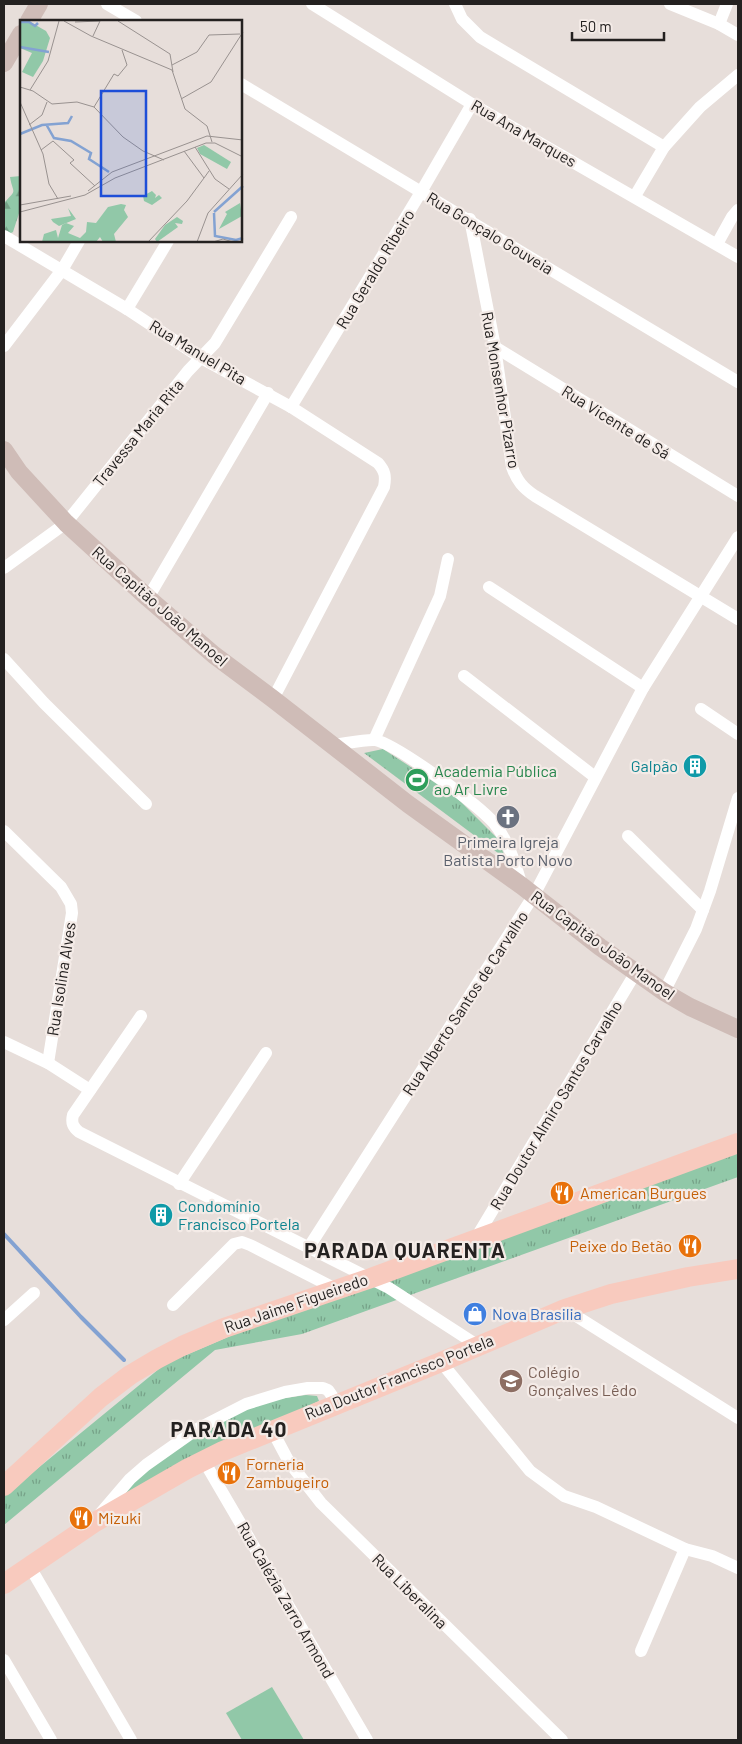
<svg xmlns="http://www.w3.org/2000/svg" width="742" height="1744" font-family="Barlow,sans-serif">
	<defs>
		<pattern id="forest-firs" width="22" height="20" patternUnits="userSpaceOnUse" patternTransform="scale(1.25)"><rect width="22" height="20" fill="#91c8a8"/><path d="M5 1l3.5 6h-7zM16 11l3.5 6h-7z" fill="#76a288"/></pattern>
		<pattern id="park-tufts" width="24" height="20" patternUnits="userSpaceOnUse" patternTransform="scale(1.25)"><rect width="24" height="20" fill="#91c8a8"/><path d="M3 7l-1-3M5 7V3M7 7l1-3M15 17l-1-3M17 17v-4M19 17l1-3" fill="none" stroke="#76a288"/></pattern>
	</defs>
	<rect width="100%" height="100%" fill="#e7deda"/>
	<path fill="url(#forest-firs)" d="M21,176V207L13,232L11,233L4,232V203C18,188 13,195 10,177Z"/>
	<g fill="url(#park-tufts)">
		<path d="M383,749L454,795L497,838L506,859L364,753Z"/>
		<path d="M738,1146V1177L302,1334L215,1350L4,1525V1496L165,1364L293,1309Z"/>
		<path d="M306,1395L317,1396L319,1401L217,1449L114,1506L131,1483L180,1446L233,1415L272,1400Z"/>
	</g>
	<path fill="#91c8a8" d="M272,1687L304,1740H242L226,1713Z"/>
	<g fill="none" stroke-linecap="round" stroke-linejoin="round">
		<path stroke="#83a2d2" stroke-width="4" d="M4,1234L81,1317L124,1360"/>
		<g stroke="#fff" stroke-width="12">
			<path d="M107,4L136,21"/>
			<path d="M312,4L472,104L738,257"/>
			<path d="M455,4L462,19L480,37L664,147"/>
			<path d="M670,4L719,24L738,35"/>
			<path d="M719,24L727,4"/>
			<path d="M241,84C407,183 573,282 738,382"/>
			<path d="M635,196L664,147L700,107L738,75"/>
			<path d="M470,219L495,347L512,467C517,481 523,488 535,496L738,619"/>
			<path d="M4,236L127,309L201,358L291,407L378,463C385,471 386,476 384,487L273,699"/>
			<path d="M717,244L732,217L738,210"/>
			<path d="M127,309L168,241"/>
			<path d="M4,346L62,270L79,241"/>
			<path d="M495,347L738,496"/>
			<path d="M291,407L421,192L472,104"/>
			<path d="M4,568L66,523L188,371L215,343L291,217"/>
			<path d="M489,587L643,688"/>
			<path d="M148,598L268,393"/>
			<path d="M4,659L44,703L146,804"/>
			<path d="M464,676L595,777"/>
			<path d="M701,709L738,734"/>
			<path d="M374,740L440,596L448,559"/>
			<path d="M333,745C343,744 366,739 375,740C398,745 477,804 494,823C509,842 515,863 522,886"/>
			<path d="M4,831L61,887L71,904L72,913L48,1063"/>
			<path d="M628,836L703,910"/>
			<path d="M664,992L696,929L710,891L738,798"/>
			<path d="M141,1016L73,1115C71,1123 73,1127 79,1132L389,1288L477,1345"/>
			<path d="M4,1042L48,1063L90,1090"/>
			<path d="M179,1184L266,1053"/>
			<path d="M476,1238L636,972"/>
			<path d="M309,1247L534,895L643,688L738,537"/>
			<path d="M173,1305L234,1244L242,1242L250,1245L336,1289"/>
			<path d="M565,1309L738,1418"/>
			<path d="M4,1320L34,1293"/>
			<path d="M441,1362L530,1471L564,1496L596,1507L685,1549L712,1556L738,1568"/>
			<path d="M272,1430L289,1462L321,1503L562,1740"/>
			<path d="M204,1461L367,1740"/>
			<path d="M100,1514L130,1479L146,1465L197,1429L246,1404L285,1392L308,1388H323L328,1390L337,1403"/>
			<path d="M30,1567L131,1740"/>
			<path d="M641,1651L685,1549"/>
			<path d="M4,1660L51,1740"/>
		</g>
		<g stroke="#cfbcb7" stroke-width="18">
			<path d="M29,21L39,4"/>
			<path d="M4,63L21,34"/>
			<path d="M4,450L19,472L66,523L148,598L214,655L273,699L408,804L522,886L600,947L664,992L690,1007L738,1029"/>
		</g>
		<g stroke="#f8cabe" stroke-width="20">
			<path d="M4,1486L101,1397L130,1375L157,1359L182,1346L224,1328L371,1278L738,1143"/>
			<path d="M4,1584L95,1522L187,1469L223,1451L441,1362L565,1309L611,1294L688,1277L738,1269"/>
		</g>
	</g>
	<defs>
		<g id="building-disc" transform="scale(1.25)"><circle r="9.5" fill="#0f9aa8" stroke="#f4ebe7"/><path d="M-4-6H4V6H1V3H-1V6H-4ZM-2.5-4.3h1.7v1.8h-1.7ZM.8-4.3h1.7v1.8H.8ZM-2.5-1h1.7V.8h-1.7ZM.8-1h1.7V.8H.8Z" fill="#fff"/></g>
		<g id="stadium-disc" transform="scale(1.25)"><circle r="9.5" fill="#2e9e5b" stroke="#f4ebe7"/><path d="M0-5a6.5 5 0 1 0 0 10a6.5 5 0 1 0 0-10ZM-3.5-1.8h7v3.6h-7Z" fill="#fff"/></g>
		<g id="church-disc" transform="scale(1.25)"><circle r="9.5" fill="#6b7280" stroke="#f4ebe7"/><path d="M-1.2-6h2.4v3.5h3.3v2.4h-3.3V6h-2.4V-.1h-3.3v-2.4h3.3Z" fill="#fff"/></g>
		<g id="restaurant-disc" transform="scale(1.25)"><circle r="9.5" fill="#e8710a" stroke="#f4ebe7"/><path d="M-5-6h1v4h1v-4h1v4h1v-4h1v5L-1.5 .5V6h-2V.5L-5-1ZM5-6V6H3V1.5H1.5Q1.5-4 5-6Z" fill="#fff"/></g>
		<g id="shop-disc" transform="scale(1.25)"><circle r="9.5" fill="#3f7fe0" stroke="#f4ebe7"/><path d="M-5-2.5h2.3a2.7 3.5 0 0 1 5.4 0H5L5.5 6h-11ZM-1.5-2.5h3a1.5 2.3 0 0 0-3 0Z" fill="#fff"/></g>
		<g id="school-disc" transform="scale(1.25)"><circle r="9.5" fill="#8d6e63" stroke="#f4ebe7"/><path d="M0-5L7-2L0 1L-7-2ZM-4 1L0 2.5L4 1V4Q0 6-4 4Z" fill="#fff"/></g>
	</defs>
	<g fill-rule="evenodd">
		<use href="#building-disc" x="695" y="766"/>
		<use href="#stadium-disc" x="417" y="780"/>
		<use href="#church-disc" x="508" y="817"/>
		<use href="#restaurant-disc" x="562" y="1193"/>
		<use href="#building-disc" x="161" y="1215"/>
		<use href="#restaurant-disc" x="690" y="1246"/>
		<use href="#shop-disc" x="475" y="1314"/>
		<use href="#school-disc" x="511" y="1381"/>
		<use href="#restaurant-disc" x="229" y="1473"/>
		<use href="#restaurant-disc" x="81" y="1518"/>
	</g>
	<g text-anchor="middle" stroke-width="4.5" stroke-linejoin="round" paint-order="stroke">
		<g font-size="16" fill="#242120" stroke="#f4ebe7">
			<text transform="translate(524 133) rotate(30)" y="6">Rua Ana Marques</text>
			<text transform="translate(490 233) rotate(31)" y="6">Rua Gonçalo Gouveia</text>
			<text transform="translate(375 269) rotate(-59)" y="6">Rua Geraldo Ribeiro</text>
			<text transform="translate(198 352) rotate(31)" y="6">Rua Manuel Pita</text>
			<text transform="translate(501 390) rotate(80)" y="6">Rua Monsenhor Pizarro</text>
			<text transform="translate(616 422) rotate(32)" y="6">Rua Vicente de Sá</text>
			<text transform="translate(138 433) rotate(-51)" y="6">Travessa Maria Rita</text>
			<text transform="translate(160 606) rotate(41)" y="6">Rua Capitão João Manoel</text>
			<text transform="translate(603 945) rotate(36)" y="6">Rua Capitão João Manoel</text>
			<text transform="translate(61 979) rotate(-81)" y="6">Rua Isolina Alves</text>
			<text transform="translate(465 1003) rotate(-57)" y="6">Rua Alberto Santos de Carvalho</text>
			<text transform="translate(556 1105) rotate(-59)" y="6">Rua Doutor Almiro Santos Carvalho</text>
			<text transform="translate(296 1303) rotate(-19)" y="6">Rua Jaime Figueiredo</text>
			<text transform="translate(399 1377) rotate(-22)" y="6">Rua Doutor Francisco Portela</text>
			<text transform="translate(410 1591) rotate(45)" y="6">Rua Liberalina</text>
			<text transform="translate(286 1600) rotate(60)" y="6">Rua Calézia Zarro Armond</text>
		</g>
		<g font-size="16" fill="#0d838f" stroke="#f4ebe7" text-anchor="end">
			<text x="678" y="772">Galpão</text>
			<text x="178" y="1212" text-anchor="start">Condomínio<tspan x="178" dy="18">Francisco Portela</tspan></text>
		</g>
		<g font-size="16" fill="#27864d" stroke="#f4ebe7" text-anchor="start">
			<text x="434" y="777">Academia Pública<tspan x="434" dy="18">ao Ar Livre</tspan></text>
		</g>
		<g font-size="16" fill="#5b616d" stroke="#f4ebe7">
			<text x="508" y="848">Primeira Igreja<tspan x="508" dy="18">Batista Porto Novo</tspan></text>
		</g>
		<g font-size="16" fill="#c56008" stroke="#f4ebe7" text-anchor="start">
			<text x="580" y="1199">American Burgues</text>
			<text x="672" y="1252" text-anchor="end">Peixe do Betão</text>
			<text x="246" y="1470">Forneria<tspan x="246" dy="18">Zambugeiro</tspan></text>
			<text x="98" y="1524">Mizuki</text>
		</g>
		<g font-size="16" fill="#366cbe" stroke="#f4ebe7" text-anchor="start">
			<text x="492" y="1320">Nova Brasilia</text>
		</g>
		<g font-size="16" fill="#785e54" stroke="#f4ebe7" text-anchor="start">
			<text x="528" y="1378">Colégio<tspan x="528" dy="18">Gonçalves Lêdo</tspan></text>
		</g>
		<g font-size="21" font-weight="bold" letter-spacing="1" fill="#242120" stroke="#f4ebe7">
			<text x="405" y="1258">PARADA QUARENTA</text>
			<text x="229" y="1437">PARADA 40</text>
		</g>
	</g>
	<g transform="translate(20 20)">
		<rect width="222" height="222" fill="#e7deda"/>
		<path d="M132,171L136,175L135,178L139,175L142,178L132,185L124,181L123,176ZM220,183L222,196L199,209L207,194L205,192ZM101,184L106,185L104,190L108,197L94,214L96,222H83L80,217L76,222H22L24,214L36,210L38,218L42,205L46,203L54,206L48,213L60,218L66,212L67,202L76,203L88,187ZM157,197L163,201L162,204L155,203L158,207L137,222L135,219L145,205Z" fill="#91c8a8"/>
		<path d="M0,1L12,3L26,11L30,18L23,41L13,57L2,52L12,33L0,28ZM48,188L56,199L39,206L33,202L31,199L51,196Z" fill="#91c8a8"/>
		<path d="M184,125L211,142L207,149L180,134L177,128Z" fill="#91c8a8"/>
		<path fill="none" stroke="#83a2d2" stroke-width="2.5" d="M0,2H9L15,6L18,3M0,27L29,32M26,104L34,118L51,121L71,133L69,139L89,152M0,114L22,105L48,103L52,96M194,192L223,166M194,193L195,216L216,220L223,218"/>
		<path fill="none" stroke="#999290" stroke-width="1" d="M44,1L71,16L152,50L165,89L187,106L192,122M98,1L150,34L153,52M55,2L80,1M73,16L80,1M152,45L177,32L189,15L220,14M0,67L13,71L32,84L57,82L74,87L103,117L123,131L144,140M10,70L28,41L39,1M161,79L191,62L223,12M0,82L23,134L29,164L38,179M74,87L94,54L98,56L107,45L102,30M9,105L22,95L27,82M175,127L195,159L209,169M21,130L33,121L54,140L50,143L75,166M164,131L184,158L189,151M68,171L92,152L187,116L223,120M0,185L51,176M0,192L65,175L95,158L186,123H195L223,137M128,222L167,181L184,158M177,222L188,193L223,154M193,222L203,219L213,222"/>
		<path fill="#1d4ed8" fill-opacity="0.15" stroke="#1d4ed8" stroke-width="2.5" d="M81,71H126V176H81Z"/>
		<rect width="222" height="222" fill="none" stroke="#242120" stroke-width="2.5"/>
	</g>
	<rect width="742" height="1744" fill="none" stroke="#242120" stroke-width="10"/>
	<path d="M572 32v8h92v-8" fill="none" stroke="#242120" stroke-width="2.5"/>
	<text x="580" y="32" font-size="15" fill="#242120" stroke="#f4ebe7" stroke-width="4" paint-order="stroke">50 m</text>
</svg>
